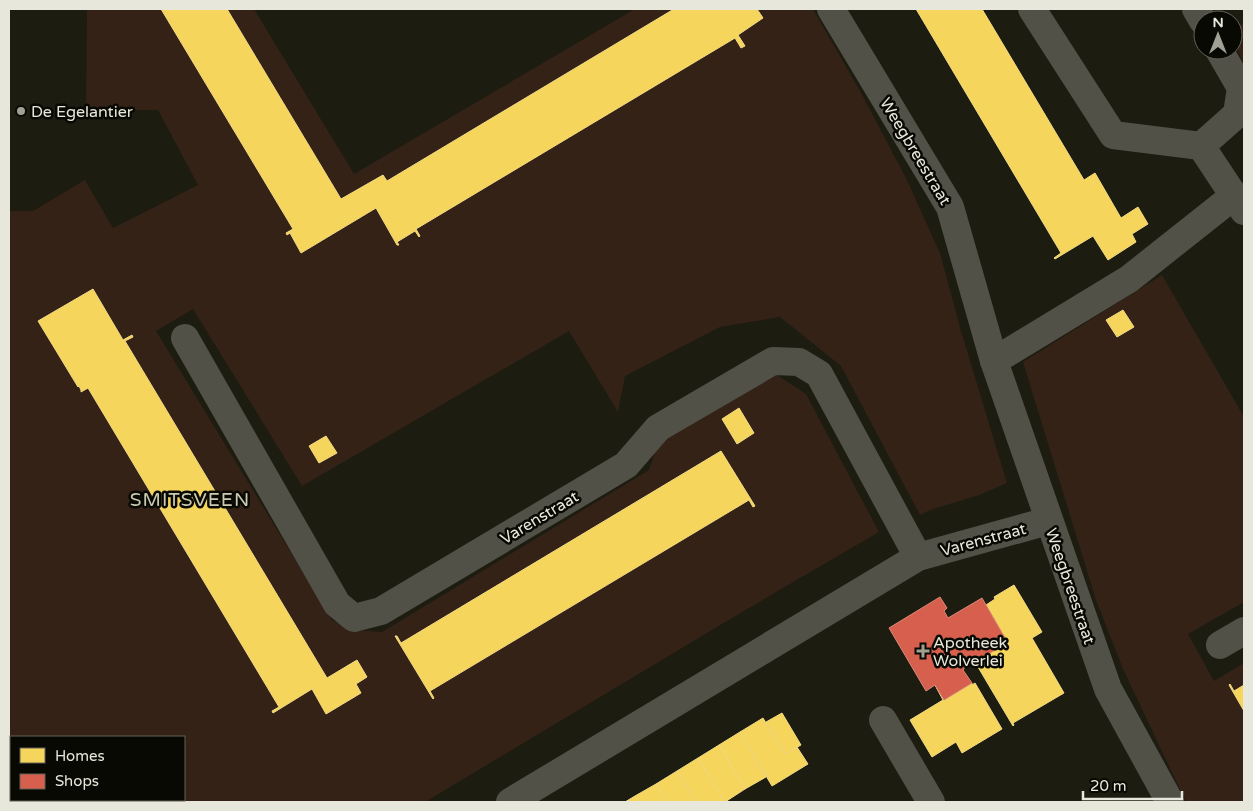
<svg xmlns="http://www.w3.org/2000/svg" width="1253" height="811" font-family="'Varela Round',sans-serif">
	<rect width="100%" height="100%" fill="#1c1c10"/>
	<g fill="#342217">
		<path d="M87,9H254L354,174L635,9H813L860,91L906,178L940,253L961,331L1007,483L979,495L930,510L920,515L841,366L780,317L720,327L625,376L618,412L569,331L302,486L193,309L156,331L332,620L355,630L382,632L649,470L657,446L681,426L777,375L806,394L879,532L742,612L425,802H83L82,800H184V737H11V759L9,760V211H33L85,180L113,228L198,185L158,110H86Z"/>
		<path d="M1244,23V64L1233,40V28Z"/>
		<path d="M1162,275L1244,417V602L1188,634L1214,681L1244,663V802H1186L1123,669L1096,600L1023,362Z"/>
	</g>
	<g fill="#f6d55c" stroke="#f2da82">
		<path d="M161,9H227L341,199L383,175L387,181L674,9H757L763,18L738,35L745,46L741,48L735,38L416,229L420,236L419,237L415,231L397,242L399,245H397L376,208L301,253L290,233L287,235L286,233L293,229Z"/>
		<path d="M916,9H982L1084,180L1095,173L1121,218L1138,207L1148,224L1132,234L1136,242L1108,260L1093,236L1055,259L1054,258L1061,253Z"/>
		<path d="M93,289L123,340L132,335L133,337L125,341L327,678L357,660L367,677L356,684L361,693L326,714L312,689L273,713L272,711L279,707L88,388L81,392V390L79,386L78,387L38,321Z"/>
		<path d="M1123,310L1134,327L1117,337L1106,320Z"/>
		<path d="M739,408L754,433L737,444L722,419Z"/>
		<path d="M326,436L337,453L319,463L309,446Z"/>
		<path d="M721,451L755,506L753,507L749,500L430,691L434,698L433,699L395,636H397L401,643Z"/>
		<path d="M1014,585L1042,632L1032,638L1064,693L1013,723L1014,725L1013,726L975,662L965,667L1008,643L986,605L995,599L994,597Z"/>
		<path d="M972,683V685L975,683L1002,729L962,753L956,742L932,757L910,720L943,700L935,685L944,700Z"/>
		<path d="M1230,684L1234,691L1244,685V711L1229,685Z"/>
		<path d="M782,713L801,745L785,754L766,722Z"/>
		<path d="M763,718L785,754L797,747L808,764L772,786L740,732Z"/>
		<path d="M740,732L766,777L745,789L719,745Z"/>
		<path d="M719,745L745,789L725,802L698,758Z"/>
		<path d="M698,758L725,802H696L677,771Z"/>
		<path d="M677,771L696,802H667L656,784Z"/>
		<path d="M656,784L667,802H638L635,796Z"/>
		<path d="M635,796L638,802H625Z"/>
	</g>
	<path fill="#d6604d" stroke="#db8878" d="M940,597L947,608L944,611L948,618L982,598L1008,643L965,667L963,670L972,683L944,700L935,685L926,691L889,628Z"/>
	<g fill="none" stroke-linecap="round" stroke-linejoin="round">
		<g stroke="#515148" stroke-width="28">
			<path d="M831,9L950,207L994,361L1108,689L1170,802"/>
			<path d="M1032,9L1113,135L1201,146L1244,211"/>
			<path d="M1196,9L1203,21"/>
			<path d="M1201,146L1237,114L1241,88L1219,50"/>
			<path d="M185,338L337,604L354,618L381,611L626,465L658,428L773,361L799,362L819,374L918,557"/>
			<path d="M994,361L1129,279L1235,195"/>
			<path d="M1220,645L1244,631"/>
			<path d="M883,720L931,802"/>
			<path d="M38,802L43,800"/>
			<path d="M510,802L918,557L1048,521"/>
		</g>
	</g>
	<g fill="#a0a094" stroke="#090903" stroke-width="2">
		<circle cx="21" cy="111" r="5"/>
		<path d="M920.5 643.5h5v5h5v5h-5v5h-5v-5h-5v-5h5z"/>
	</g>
	<g text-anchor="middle" stroke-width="5" stroke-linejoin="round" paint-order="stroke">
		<g font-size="16" fill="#e7e7db" stroke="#090903" text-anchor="start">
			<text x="31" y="117">De Egelantier</text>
			<text x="933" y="648">Apotheek<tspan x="933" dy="18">Wolverlei</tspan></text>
		</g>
		<g font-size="16" fill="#e7e7db" stroke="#090903">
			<text transform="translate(916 151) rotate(59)" y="6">Weegbreestraat</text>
			<text transform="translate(539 517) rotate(-31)" y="6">Varenstraat</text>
			<text transform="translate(983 539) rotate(-15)" y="6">Varenstraat</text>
			<text transform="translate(1071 586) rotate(71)" y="6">Weegbreestraat</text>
		</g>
		<g font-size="19" letter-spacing="1" fill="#cacab2" stroke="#090903">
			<text x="190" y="506">SMITSVEEN</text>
		</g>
	</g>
	<rect width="1253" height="811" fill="none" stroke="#e7e7db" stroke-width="20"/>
	<rect x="10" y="736" width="175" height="65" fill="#090903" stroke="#626259"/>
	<rect x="20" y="748" width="25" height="15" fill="#f6d55c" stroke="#626259"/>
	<text x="55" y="761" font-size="15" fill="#e7e7db">Homes</text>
	<rect x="20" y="774" width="25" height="15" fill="#d6604d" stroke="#626259"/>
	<text x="55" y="786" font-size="15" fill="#e7e7db">Shops</text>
	<g transform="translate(1218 35)"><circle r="24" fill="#090903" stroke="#626259"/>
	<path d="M0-4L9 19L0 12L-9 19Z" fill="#a0a094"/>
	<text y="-8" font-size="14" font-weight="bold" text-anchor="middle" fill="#e7e7db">N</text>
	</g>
	<path d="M1083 791v8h99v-8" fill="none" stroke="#e7e7db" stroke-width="2.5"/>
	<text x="1090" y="791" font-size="15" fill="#e7e7db" stroke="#090903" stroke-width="4" paint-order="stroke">20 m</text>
</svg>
